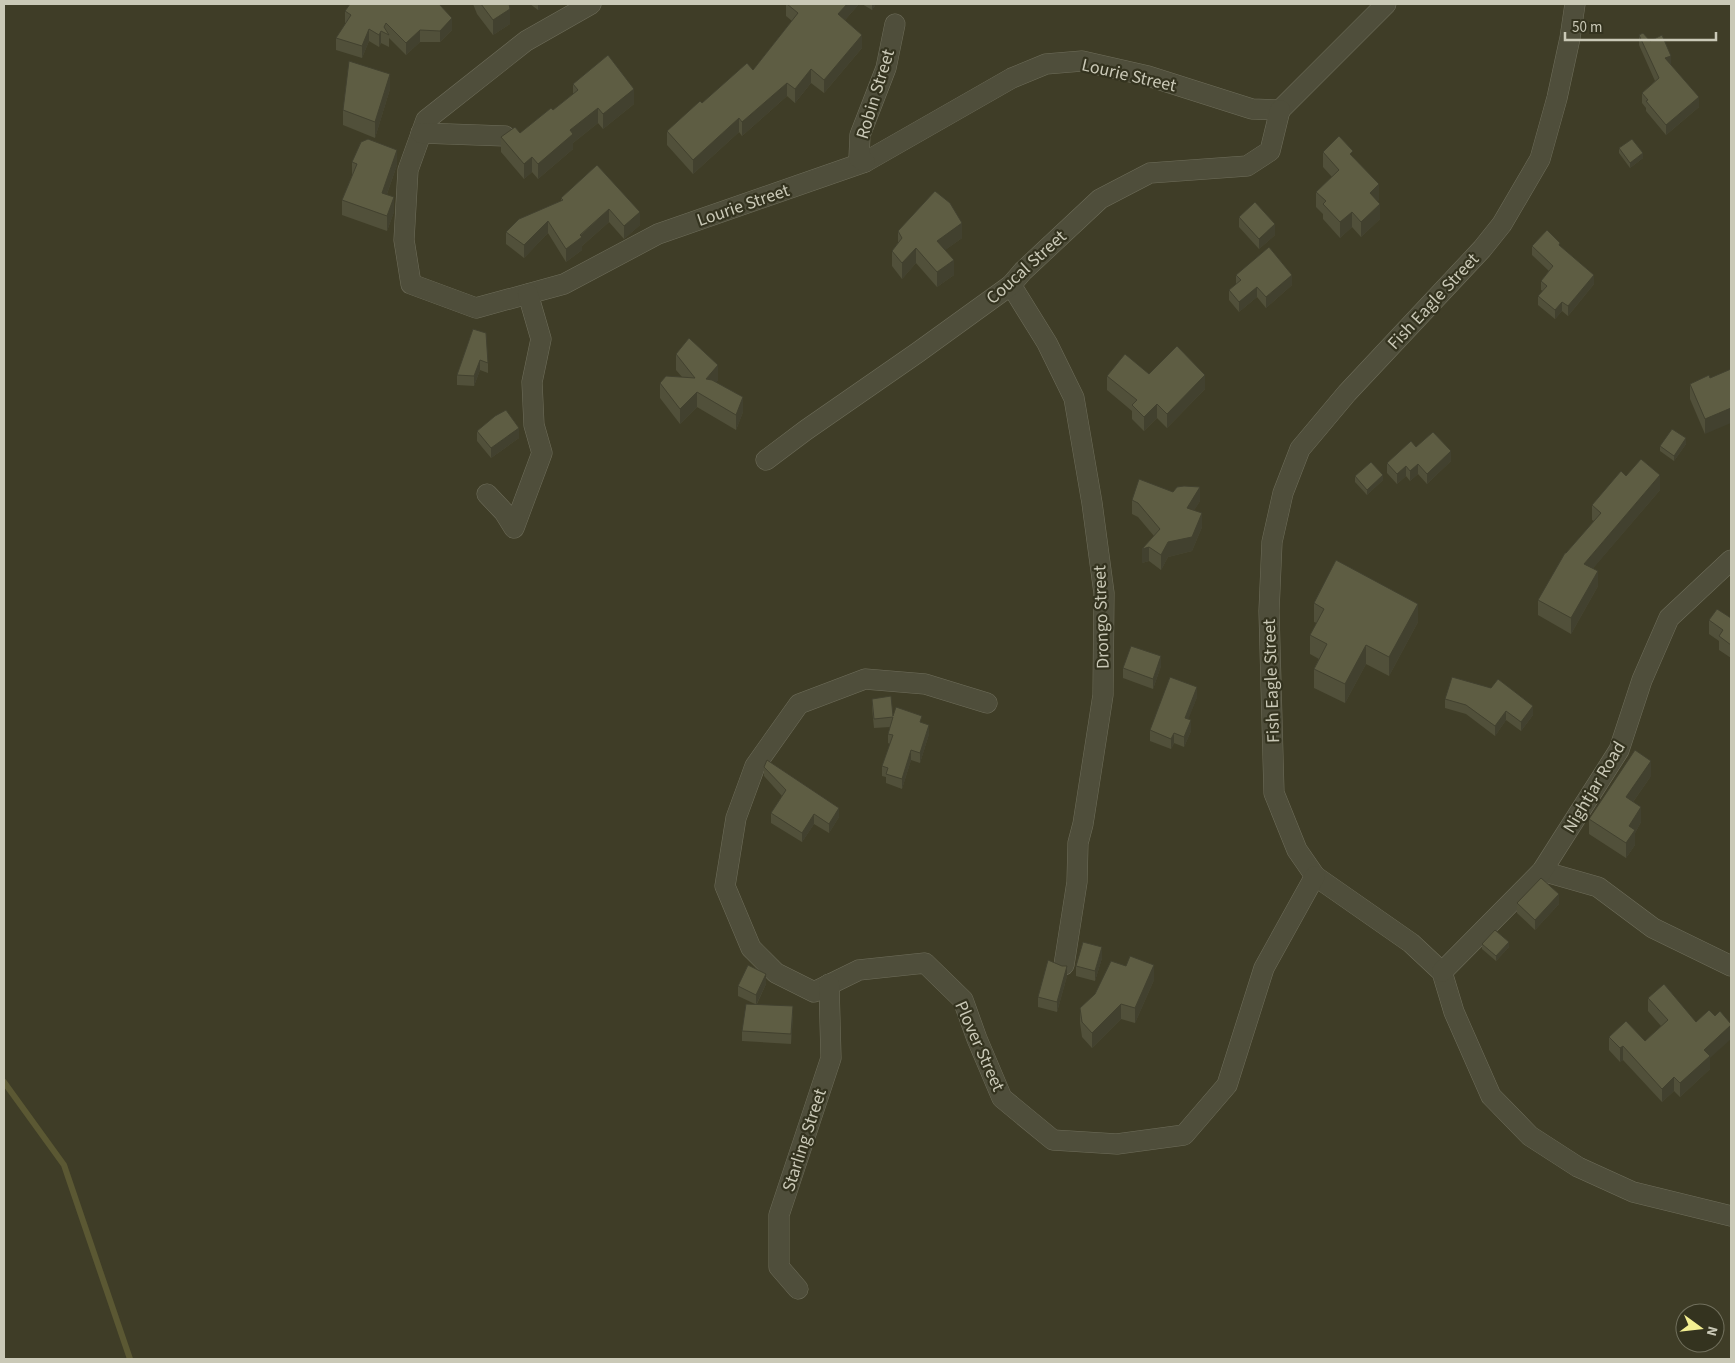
<svg xmlns="http://www.w3.org/2000/svg" width="1735" height="1363" font-family="'Source Sans 3',sans-serif">
	<rect width="100%" height="100%" fill="#3f3d27"/>
	<g fill="none" stroke-linecap="round" stroke-linejoin="round">
		<path stroke="#5b5833" stroke-width="6" d="M4,1082L64,1165L130,1359"/>
		<g stroke="#6f6e5b" stroke-width="21">
			<g id="minor">
				<path d="M591,4L526,41L426,120L408,170L404,240L411,284L476,308L564,284L658,234L865,162L1012,78L1046,64L1082,61L1148,76L1252,109L1280,110L1386,4"/>
				<path d="M1575,4L1570,38L1557,98L1540,159L1502,224L1482,249L1347,393L1300,449L1283,493L1272,542L1269,611L1274,793L1297,850L1315,876L1411,943L1442,972L1454,1012L1491,1096L1530,1136L1578,1167L1633,1192L1731,1216"/>
				<path d="M421,133L505,136"/>
				<path d="M865,162L859,158L860,135L886,68L895,24"/>
				<path d="M1011,285L1047,343L1074,398L1092,503L1104,593L1103,695L1083,824L1078,843L1077,882L1064,965"/>
				<path d="M766,460L806,430L917,353L1011,285L1023,271L1100,199L1150,173L1247,166L1270,151L1280,110"/>
				<path d="M487,494L504,512L514,528L542,453L534,425L532,382L541,339L528,294"/>
				<path d="M987,703L925,684L865,679L799,704L755,766L736,818L725,886L751,948L776,973L814,992L859,970L925,963L963,1000L977,1039L1002,1098L1053,1140L1117,1144L1184,1135L1227,1085L1264,968L1315,876"/>
				<path d="M1542,871L1598,887L1653,928L1731,966"/>
				<path d="M1442,972L1542,871L1619,750L1642,680L1669,618L1731,560"/>
				<path d="M798,1289L779,1267V1215L831,1058L829,984"/>
			</g>
		</g>
		<use href="#minor" stroke="#4f4e3b" stroke-width="20"/>
	</g>
	<g fill="#51503a">
		<path d="M473,4H511L509,5L510,24L493,35L477,14Z"/>
		<path d="M530,4H540V9L538,10Z"/>
		<path d="M786,4H859L845,20L862,48L824,93L811,83L795,103L787,96L742,136L739,132L693,174L667,145V131L753,70L792,21L786,16Z"/>
		<path d="M862,4H876L872,10Z"/>
		<path d="M345,11L452,30L440,42H420L406,55L389,38V47L381,43L379,47L369,41L362,58L336,50V38L346,24L345,23Z"/>
		<path d="M1639,35L1671,66L1699,107L1666,135L1646,111V108L1642,103V93L1655,81L1639,45Z"/>
		<path d="M573,84L634,104L603,129L598,123L573,143V149L538,179L532,172L524,179L501,152V137L520,133L553,110L573,94Z"/>
		<path d="M390,89L375,138L343,125V110Z"/>
		<path d="M1619,148L1643,158L1630,168L1619,153Z"/>
		<path d="M1323,152L1353,157L1379,200L1377,201L1380,219L1361,237L1352,227L1340,238L1323,219V214L1316,207V192L1332,177L1323,167Z"/>
		<path d="M352,162L397,165L387,194L394,212L387,231L342,215V200L352,176Z"/>
		<path d="M597,165L640,225L624,239L609,222L582,246V250L566,262L548,233L524,258L506,244V232L561,201V198Z"/>
		<path d="M1239,217L1275,235L1259,249L1239,227Z"/>
		<path d="M898,231L962,238L945,250L954,275L937,287L916,263L902,279L892,266V251L898,243Z"/>
		<path d="M1532,246H1560L1594,284L1568,316L1562,311L1555,319L1538,305V296L1543,291L1541,290V281L1549,271L1532,255Z"/>
		<path d="M1236,275L1292,285L1266,308L1257,297L1239,312L1229,300V290L1236,284Z"/>
		<path d="M473,329L488,363V373L480,370L474,386L457,385V375Z"/>
		<path d="M676,354L718,380L716,382L743,412L736,430L697,407L680,424L660,398V383L682,377L676,370Z"/>
		<path d="M1149,374L1205,389L1167,428L1157,418L1144,431L1132,419V411L1107,390V376Z"/>
		<path d="M1710,378L1705,434L1690,399V384Z"/>
		<path d="M477,431L519,438L491,458L477,441Z"/>
		<path d="M1686,444L1674,461L1660,451V446Z"/>
		<path d="M1416,447L1451,461L1427,484L1418,474L1410,481L1406,476L1397,484L1387,473V463Z"/>
		<path d="M1355,476L1383,480L1367,495L1355,482Z"/>
		<path d="M1626,476L1660,490L1593,568L1598,586L1571,634L1538,615V600L1594,521L1592,520V505Z"/>
		<path d="M1132,500L1200,501L1194,510L1202,527L1192,551L1168,557L1161,570L1149,561L1142,563L1154,536L1138,517L1132,514Z"/>
		<path d="M1314,603L1418,622L1389,676L1366,664L1345,703L1314,688V669L1319,659L1310,654V635L1317,623L1314,622Z"/>
		<path d="M1731,618V658L1719,650V641L1709,634V620Z"/>
		<path d="M1161,666L1153,689L1123,678V668Z"/>
		<path d="M1197,697L1188,719L1191,731L1184,747L1174,743L1171,749L1150,741V730Z"/>
		<path d="M872,699L893,716L922,723L929,734L920,763L911,760L902,789L886,783V777L882,776V766L890,744L888,743V734L890,727L874,728L872,708Z"/>
		<path d="M1445,699L1533,715L1521,731L1506,720L1495,736L1466,714L1445,708Z"/>
		<path d="M764,767L839,817L829,833L814,824L802,842L771,823V813L782,796L764,776Z"/>
		<path d="M1651,776L1633,802L1641,822L1635,833V845L1626,858L1589,834V819Z"/>
		<path d="M1517,903L1559,904L1535,930L1517,913Z"/>
		<path d="M1482,944L1509,947L1496,961L1482,949Z"/>
		<path d="M1102,958L1095,981L1076,976V966Z"/>
		<path d="M1067,976L1057,1012L1038,1007V997Z"/>
		<path d="M1154,980L1135,1023L1121,1019L1092,1048L1082,1037L1080,1023V1008Z"/>
		<path d="M766,984L757,1004L793,1016L791,1044L742,1041V1031L755,1004L738,996V986Z"/>
		<path d="M1648,998L1710,1058V1069L1680,1097L1674,1091L1662,1102L1623,1060L1620,1062L1609,1050V1037L1645,1041L1661,1026L1648,1011Z"/>
	</g>
	<g fill="#42412f">
		<path d="M538,4H540V9L538,10Z"/>
		<path d="M847,4H859L838,28V14Z"/>
		<path d="M872,4H876L872,10Z"/>
		<path d="M510,9V24L493,35V20Z"/>
		<path d="M452,18V30L440,42V31Z"/>
		<path d="M369,29V41L362,58V46Z"/>
		<path d="M420,30V42L406,55V43Z"/>
		<path d="M381,31V43L379,47V35Z"/>
		<path d="M862,35V48L824,93V80Z"/>
		<path d="M1671,56V66L1665,58Z"/>
		<path d="M811,69V83L795,103V89Z"/>
		<path d="M390,74V89L375,138V122Z"/>
		<path d="M787,83V96L742,136V122Z"/>
		<path d="M634,89V104L603,129V114Z"/>
		<path d="M1699,97V107L1666,135V125Z"/>
		<path d="M598,108V123L573,143V149L538,179V164L570,130Z"/>
		<path d="M739,118V132L693,174V160Z"/>
		<path d="M397,150V165L382,208V193Z"/>
		<path d="M1643,153V158L1630,168V163Z"/>
		<path d="M532,157V172L524,179V164Z"/>
		<path d="M1379,184V200L1370,208V193Z"/>
		<path d="M394,197V212L387,231V216Z"/>
		<path d="M1380,204V219L1361,237V222Z"/>
		<path d="M609,209V222L582,246V250L566,262V249Z"/>
		<path d="M640,212V225L624,239V226Z"/>
		<path d="M1352,212V227L1340,238V222Z"/>
		<path d="M548,221V233L524,258V245Z"/>
		<path d="M962,223V238L937,256V241Z"/>
		<path d="M1275,224V235L1259,249V239Z"/>
		<path d="M916,248V263L902,279V263Z"/>
		<path d="M954,260V275L937,287V272Z"/>
		<path d="M1292,275V285L1266,308V297Z"/>
		<path d="M1594,275V284L1568,316V306Z"/>
		<path d="M1257,287V297L1239,312V302Z"/>
		<path d="M1562,302V311L1555,319V310Z"/>
		<path d="M480,360V370L474,386V376Z"/>
		<path d="M718,365V380L706,394V379Z"/>
		<path d="M1205,375V389L1167,428V414Z"/>
		<path d="M697,392V407L680,424V409Z"/>
		<path d="M743,397V412L736,430V415Z"/>
		<path d="M1157,404V418L1144,431V417Z"/>
		<path d="M1731,408V423L1705,434V419Z"/>
		<path d="M519,428V438L491,458V448Z"/>
		<path d="M1686,438V444L1674,461V456Z"/>
		<path d="M1451,451V461L1427,484V474Z"/>
		<path d="M1418,464V474L1410,481V471Z"/>
		<path d="M1406,466V476L1397,484V474Z"/>
		<path d="M1383,475V480L1367,495V490Z"/>
		<path d="M1660,475V490L1584,579V564Z"/>
		<path d="M1200,487V501L1187,522V508Z"/>
		<path d="M1202,513V527L1192,551L1168,557L1161,570V555L1168,542Z"/>
		<path d="M1149,547V561L1142,563V549Z"/>
		<path d="M1598,571V586L1571,634V618Z"/>
		<path d="M1418,604V622L1389,676V657Z"/>
		<path d="M1366,645V664L1345,703V684Z"/>
		<path d="M1161,656V666L1153,689V679Z"/>
		<path d="M1197,687V697L1185,728V718Z"/>
		<path d="M1533,706V715L1521,731V722Z"/>
		<path d="M1506,711V720L1495,736V726Z"/>
		<path d="M1191,720V731L1184,747V737Z"/>
		<path d="M929,725V734L920,763V753Z"/>
		<path d="M1174,733V743L1171,749V739Z"/>
		<path d="M911,750V760L902,789V779Z"/>
		<path d="M1651,761V776L1626,812V797Z"/>
		<path d="M1641,807V822L1635,833V845L1626,858V843L1629,826Z"/>
		<path d="M839,808V817L829,833V824Z"/>
		<path d="M814,814V824L802,842V833Z"/>
		<path d="M1559,894V904L1535,930V920Z"/>
		<path d="M1509,942V947L1496,961V956Z"/>
		<path d="M1102,947V958L1095,981V971Z"/>
		<path d="M1154,965V980L1135,1023V1008Z"/>
		<path d="M1067,966V976L1057,1012V1002Z"/>
		<path d="M766,974V984L756,1005V995Z"/>
		<path d="M1121,1004V1019L1092,1048V1033Z"/>
		<path d="M793,1006V1016L791,1044V1034Z"/>
		<path d="M1731,1025V1039L1710,1058V1069L1680,1097V1083L1704,1050Z"/>
		<path d="M1623,1046V1060L1620,1062V1048Z"/>
		<path d="M1674,1077V1091L1662,1102V1089Z"/>
	</g>
	<g fill="#5e5d43" stroke="#42412f">
		<path d="M350,4H439L452,18L440,31L420,30L406,43L386,23L384,27L389,35L381,31L379,35L369,29L362,46L336,38L351,15L345,11Z"/>
		<path d="M481,4H509L510,9L493,20Z"/>
		<path d="M787,4H847L838,14L862,35L824,80L811,69L795,89L787,83L742,122L739,118L693,160L667,131L700,101L702,103L747,63L753,70L798,13Z"/>
		<path d="M1643,33L1650,41L1662,35L1671,56L1665,58L1699,97L1666,125L1646,101L1648,100L1642,93L1659,78L1639,35Z"/>
		<path d="M608,55L634,89L603,114L598,108L570,130L573,134L538,164L532,157L524,164L501,137L515,127L520,133L551,108L553,110L578,90L573,84Z"/>
		<path d="M349,61L390,74L375,122L343,110Z"/>
		<path d="M1339,136L1353,151L1350,154L1379,184L1370,193L1380,204L1361,222L1352,212L1340,222L1323,204L1326,201L1316,192L1339,170L1323,152Z"/>
		<path d="M368,139L397,150L382,193L394,197L387,216L342,200L357,164L352,162L361,142Z"/>
		<path d="M1632,139L1643,153L1630,163L1619,148Z"/>
		<path d="M597,165L640,212L624,226L609,209L580,235L582,237L566,249L548,221L524,245L506,232L519,219L563,200L561,198Z"/>
		<path d="M935,191L950,203L962,223L937,241L954,260L937,272L916,248L902,263L892,251L902,238L898,231Z"/>
		<path d="M1255,202L1275,224L1259,239L1239,217Z"/>
		<path d="M1547,230L1560,243L1559,245L1594,275L1568,306L1562,302L1555,310L1538,296L1547,286L1541,281L1553,266L1532,246Z"/>
		<path d="M1269,247L1292,275L1266,297L1257,287L1239,302L1229,290L1241,280L1236,275Z"/>
		<path d="M473,329L486,333L488,363L480,360L474,376L457,375Z"/>
		<path d="M689,338L718,365L706,379L712,380L743,397L736,415L697,392L680,409L660,383L666,376L695,378L676,354Z"/>
		<path d="M1177,346L1205,375L1167,414L1157,404L1144,417L1132,405L1137,400L1107,376L1125,354L1149,374Z"/>
		<path d="M1731,369V408L1705,419L1690,384L1709,375L1710,378Z"/>
		<path d="M506,410L519,428L491,448L477,431L495,416Z"/>
		<path d="M1672,429L1686,438L1674,456L1660,446Z"/>
		<path d="M1433,432L1451,451L1427,474L1418,464L1410,471L1406,466L1397,474L1387,463L1411,441L1416,447Z"/>
		<path d="M1641,459L1660,475L1584,564L1598,571L1571,618L1538,600L1565,553H1566L1601,513L1592,505L1621,471L1626,476Z"/>
		<path d="M1371,462L1383,475L1367,490L1355,476Z"/>
		<path d="M1139,479L1173,492L1177,487L1184,486L1200,487L1187,508L1202,513L1192,537L1168,542L1161,555L1149,547L1142,549L1160,529L1138,503L1132,500Z"/>
		<path d="M1336,560L1418,604L1389,657L1366,645L1345,684L1314,669L1327,644L1310,635L1324,609L1314,603Z"/>
		<path d="M1717,609L1731,618V645L1719,636L1723,630L1709,620Z"/>
		<path d="M1131,646L1161,656L1153,679L1123,668Z"/>
		<path d="M1170,677L1197,687L1185,718L1191,720L1184,737L1174,733L1171,739L1150,730Z"/>
		<path d="M1452,677L1491,688L1498,679L1533,706L1521,722L1506,711L1495,726L1466,705L1445,699Z"/>
		<path d="M891,696L893,716L896,707L922,716L920,722L929,725L920,753L911,750L902,779L886,774L888,768L882,766L893,735L888,734L893,717L874,719L872,699Z"/>
		<path d="M1635,750L1651,761L1626,797L1641,807L1629,826L1635,830L1626,843L1589,819Z"/>
		<path d="M767,760L839,808L829,824L814,814L802,833L771,813L786,790L764,767Z"/>
		<path d="M1541,878L1559,894L1535,920L1517,903Z"/>
		<path d="M1495,930L1509,942L1496,956L1482,944Z"/>
		<path d="M1083,942L1102,947L1095,971L1076,966Z"/>
		<path d="M1130,956L1154,965L1135,1008L1121,1004L1092,1033L1082,1022L1080,1008L1095,994L1111,961L1126,966Z"/>
		<path d="M1048,960L1062,966H1067L1057,1002L1038,997Z"/>
		<path d="M748,965L766,974L756,995L738,986Z"/>
		<path d="M1664,984L1696,1022L1709,1010L1715,1016L1720,1011L1731,1024V1025L1704,1050L1710,1056L1680,1083L1674,1077L1662,1089L1623,1046L1620,1048L1609,1037L1626,1021L1645,1041L1668,1020L1648,998Z"/>
		<path d="M746,1004L793,1006L791,1034L742,1031Z"/>
	</g>
	<g text-anchor="middle" stroke-width="4.5" stroke-linejoin="round" paint-order="stroke">
		<g font-size="18" fill="#cac9b7" stroke="#34331f">
			<text transform="translate(1129 75) rotate(13)" y="6">Lourie Street</text>
			<text transform="translate(875 94) rotate(-73)" y="6">Robin Street</text>
			<text transform="translate(743 205) rotate(-19)" y="6">Lourie Street</text>
			<text transform="translate(1026 267) rotate(-42)" y="6">Coucal Street</text>
			<text transform="translate(1433 301) rotate(-47)" y="6">Fish Eagle Street</text>
			<text transform="translate(1101 617) rotate(-92)" y="6">Drongo Street</text>
			<text transform="translate(1271 681) rotate(-92)" y="6">Fish Eagle Street</text>
			<text transform="translate(1594 787) rotate(-59)" y="6">Nightjar Road</text>
			<text transform="translate(980 1046) rotate(66)" y="6">Plover Street</text>
			<text transform="translate(804 1140) rotate(-72)" y="6">Starling Street</text>
		</g>
	</g>
	<rect width="1735" height="1363" fill="none" stroke="#cac9b7" stroke-width="10"/>
	<g transform="translate(1700 1328) rotate(105)"><circle r="24" fill="#34331f" stroke="#706f5c"/>
	<path d="M0-4L9 19L0 12L-9 19Z" fill="#f3ef92"/>
	<text y="-8" font-size="14" font-weight="bold" text-anchor="middle" fill="#cac9b7">N</text>
	</g>
	<path d="M1565 32v8h151v-8" fill="none" stroke="#cac9b7" stroke-width="2.5"/>
	<text x="1572" y="32" font-size="15" fill="#cac9b7" stroke="#34331f" stroke-width="4" paint-order="stroke">50 m</text>
</svg>
